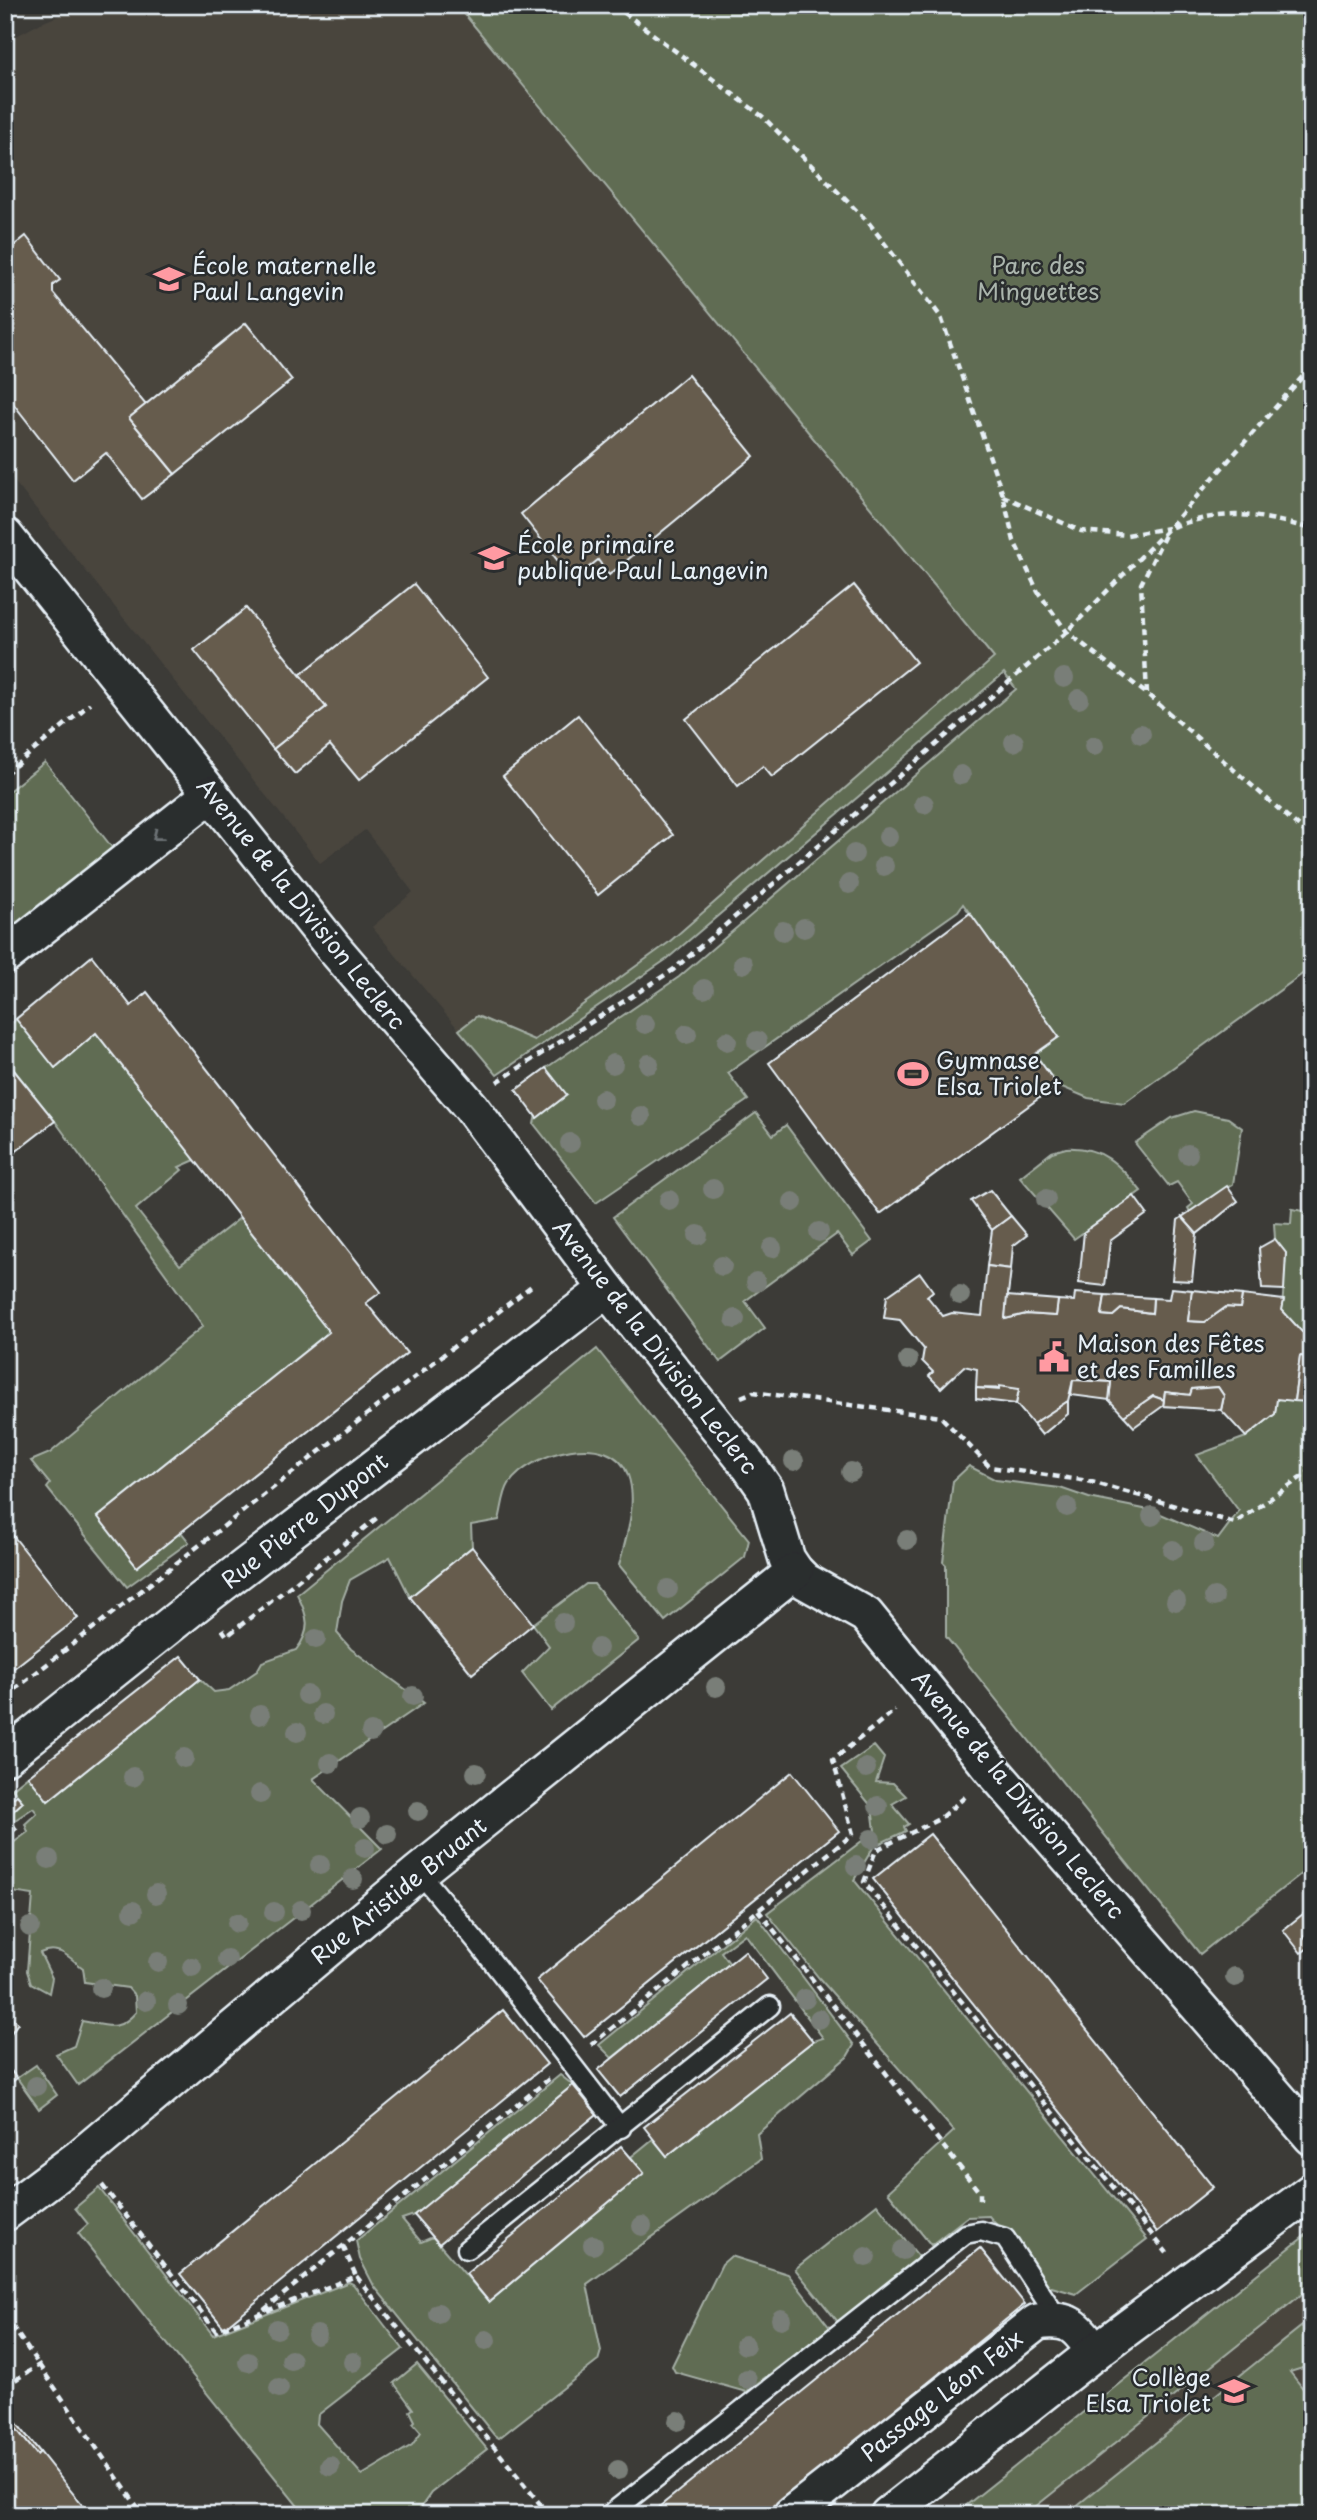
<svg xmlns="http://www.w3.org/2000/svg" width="1317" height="2520" font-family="'Playpen Sans',sans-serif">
	<rect width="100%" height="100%" fill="#3c3b37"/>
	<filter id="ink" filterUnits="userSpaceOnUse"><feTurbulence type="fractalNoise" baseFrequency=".0143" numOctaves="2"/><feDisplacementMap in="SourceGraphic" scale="14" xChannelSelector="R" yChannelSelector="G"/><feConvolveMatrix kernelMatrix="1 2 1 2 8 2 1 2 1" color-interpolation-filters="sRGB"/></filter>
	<g filter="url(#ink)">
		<g fill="#49453e">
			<path d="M85,5H457L994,658L668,943L497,1075L372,927L413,892L365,830L320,863L5,470V42L41,23Z"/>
			<path d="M1312,2267V2515H1002Z"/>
		</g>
		<g fill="#616c52" stroke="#a4aea5" stroke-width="2">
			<path d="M457,5H1311L1308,11L1312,16V967L1124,1103L1088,1098L1057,1085L1035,1054L1059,1037L963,904L958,911L728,1073L748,1100L596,1203L534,1124L546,1068L679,977L1016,689L1004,673L667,959L497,1075L459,1030L477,1016L534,1040L668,943L994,658Z"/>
			<path d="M45,762L114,850L5,937V794Z"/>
			<path d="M16,1019L55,1067L96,1033L195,1160L179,1167L182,1170L136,1209L180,1265L240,1218L329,1332L98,1517L137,1567L181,1532L189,1542L127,1587L47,1488L50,1484L31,1461L50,1453L203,1326L55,1121L5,1059V1031Z"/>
			<path d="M1194,1111L1228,1118L1242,1128L1233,1184L1190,1212L1188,1208L1193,1204L1177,1182L1169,1186L1135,1143L1172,1118Z"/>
			<path d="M756,1113L773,1135L786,1125L872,1241L853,1255L837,1234L745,1301L765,1328L720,1362L613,1217Z"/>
			<path d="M1066,1148C1102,1146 1119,1164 1141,1191L1074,1239L1020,1177L1052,1152Z"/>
			<path d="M1292,1209L1303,1211L1312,1223V1333L1302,1332L1282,1310L1286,1253L1275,1239L1274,1223L1291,1224Z"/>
			<path d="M597,1349L749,1540L745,1557L665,1621L619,1565C626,1538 638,1503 628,1475C612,1429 530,1452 509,1484C503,1493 502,1510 499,1520L471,1525L472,1547L410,1597L390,1557L350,1580L342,1601L337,1633L351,1649L424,1703L313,1779L382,1849L78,2085L56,2054L74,2046L82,2021C107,2025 118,2033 136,2012L135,1996L128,1988L85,1982L83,1968C70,1958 58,1944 40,1953L52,1978L49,1993L31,1983L27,1971L33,1895L5,1891V1849L28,1832L25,1824L37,1813L33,1808L12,1822L5,1813V1804L12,1812L23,1802L12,1789L28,1776L48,1801L200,1679L214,1692L229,1690L257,1671L262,1662L296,1650C312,1630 308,1616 297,1594Z"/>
			<path d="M1277,1399L1312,1400V1865L1200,1954L946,1637V1565L943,1562L953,1481L969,1466L996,1480L1060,1488L1089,1498L1154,1511L1218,1539L1239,1511L1197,1455L1246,1437L1275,1414Z"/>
			<path d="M586,1584H594L639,1640L551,1710L522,1673L549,1646L533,1624Z"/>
			<path d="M874,1746L884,1758L876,1782L893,1783L906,1796L892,1804L909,1824L904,1827L906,1831L874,1846L854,1880L1147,2239L1076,2294L1048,2286L989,2216L967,2217L931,2245L888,2192L954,2131L819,1978L767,1913L875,1831L872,1807L841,1769Z"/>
			<path d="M757,1916L854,2045L847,2057L757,2134L761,2159L587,2284L601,2351L598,2361L499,2438L494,2435L374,2286L360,2259L356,2241L560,2075L573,2085L414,2215L402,2219L421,2242L433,2237L489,2302L644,2173L631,2157L653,2139L667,2156L813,2041L823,2038L745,1934L721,1952L730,1964L612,2058L599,2045Z"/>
			<path d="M36,2065L57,2095L39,2109L17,2078Z"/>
			<path d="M99,2188L213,2335L349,2282L353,2284L403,2349L318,2415L317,2424L362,2475L412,2445L421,2432L413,2423L415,2421L410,2411L413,2409L394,2383L417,2364L487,2449L431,2493L419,2510L423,2515H320L316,2509L305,2515L78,2233L88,2224L75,2208Z"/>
			<path d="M877,2204L919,2257L838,2322L795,2269Z"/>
			<path d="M1306,2235L1312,2243V2286L1025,2515H954Z"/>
			<path d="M731,2256L788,2274L830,2328L746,2392L675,2372L672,2366L722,2264Z"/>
			<path d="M1312,2318V2365L1290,2372L1312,2400V2501L1295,2515H1065Z"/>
		</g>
		<g fill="#665b4d" stroke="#e8f1f8" stroke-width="2">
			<path d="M26,236L60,280L53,285V293L146,405L129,418L175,474L142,499L106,453L73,480L5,393V253Z"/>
			<path d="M246,323L292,380L175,474L129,418Z"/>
			<path d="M688,375L754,456L609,575L598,560L573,580L521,514Z"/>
			<path d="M414,584L488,677L359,780L330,745L295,774L273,749L326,707L300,675Z"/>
			<path d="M854,585L916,662L772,777L763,766L738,786L686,719Z"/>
			<path d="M246,608L326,707L273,749L194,650Z"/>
			<path d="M578,715L673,835L598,895L503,776Z"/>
			<path d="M970,913L1059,1037L1035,1054L1057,1085L880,1214L769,1063Z"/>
			<path d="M92,956L131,1006L147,992L381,1292L366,1303L407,1353L137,1567L98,1517L329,1332L96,1033L55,1068L16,1019Z"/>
			<path d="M5,1059L55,1121L5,1160Z"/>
			<path d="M546,1068L567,1095L537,1118L516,1090Z"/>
			<path d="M1227,1186L1238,1201L1197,1234L1182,1217Z"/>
			<path d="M990,1190L1011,1216L992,1230L971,1201Z"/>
			<path d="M1134,1196L1147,1214L1110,1241L1105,1286L1079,1283L1084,1232Z"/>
			<path d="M1011,1216L1027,1235L1013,1246L1011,1269L987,1266L992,1230Z"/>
			<path d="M1182,1217L1197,1234L1192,1281L1172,1280L1178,1220Z"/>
			<path d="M1275,1239L1286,1253L1284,1290L1262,1289L1259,1248Z"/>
			<path d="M987,1266L1011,1269L1005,1319L1026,1314L1056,1316L1058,1300L1074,1301L1075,1293L1105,1295L1102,1315L1113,1316L1121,1309L1152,1313L1153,1298L1169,1299L1171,1288L1192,1290L1188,1321L1205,1322L1226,1307L1240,1308L1242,1295L1284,1300L1282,1310L1302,1332L1312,1333V1358L1300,1356L1294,1401L1277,1399L1275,1414L1246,1437L1221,1410L1224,1396L1218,1387L1192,1389L1190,1395L1165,1392L1164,1400L1153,1396L1124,1416L1109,1400L1111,1382L1073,1380L1068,1401L1033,1424L1016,1404L1019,1389L976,1388L977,1369L964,1366L941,1388L929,1376L933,1372L922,1361L924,1349L900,1320L884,1318L887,1296L920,1273L933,1291L927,1296L943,1316L952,1313L982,1316Z"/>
			<path d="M1192,1290L1242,1295L1240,1308L1226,1307L1205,1322L1188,1321Z"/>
			<path d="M1105,1295L1153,1298L1152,1313L1121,1309L1113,1316L1102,1315Z"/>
			<path d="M1007,1296L1058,1300L1056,1316L1026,1314L1005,1319Z"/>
			<path d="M1300,1356L1312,1358L1310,1402L1294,1401Z"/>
			<path d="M1073,1380L1111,1382L1109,1400L1071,1395Z"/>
			<path d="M999,1386L1019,1389L1016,1404L976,1399V1388L999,1390Z"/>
			<path d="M1218,1387L1224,1396L1221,1410L1163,1406L1165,1392L1190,1395L1192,1389Z"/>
			<path d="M1153,1396L1164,1400L1163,1406L1134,1427L1124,1416Z"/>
			<path d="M1068,1401V1414L1042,1435L1033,1424Z"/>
			<path d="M7,1528L78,1618L5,1675V1529Z"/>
			<path d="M472,1547L533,1624L472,1674L410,1597Z"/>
			<path d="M181,1656L200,1679L48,1801L28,1776Z"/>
			<path d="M792,1772L839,1831L584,2037L537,1980Z"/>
			<path d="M17,1795L23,1802L12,1812L5,1804Z"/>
			<path d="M5,1813L17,1829L5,1838Z"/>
			<path d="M930,1834L1213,2187L1157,2232L873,1879Z"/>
			<path d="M1308,1910L1312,1914V1930L1304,1936L1311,1946L1301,1953L1283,1930Z"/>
			<path d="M745,1951L767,1979L620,2097L598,2070Z"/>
			<path d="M503,2010L547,2064L224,2328L180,2274Z"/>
			<path d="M5,2013L18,2023L6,2040L5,2039Z"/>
			<path d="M790,2013L813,2041L667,2156L644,2127Z"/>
			<path d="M5,2064L17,2078L5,2088Z"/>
			<path d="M573,2085L597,2114L439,2244L414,2215Z"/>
			<path d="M621,2146L644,2173L489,2302L466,2274Z"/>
			<path d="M980,2248L1025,2304L765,2515H649Z"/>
			<path d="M10,2415L40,2452L37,2455L10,2421L5,2425V2419Z"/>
			<path d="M10,2421L37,2455L40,2452L90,2515H5V2425Z"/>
		</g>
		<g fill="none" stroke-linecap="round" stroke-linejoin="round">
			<g stroke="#e8f1f8" stroke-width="23">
				<g id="service">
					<path d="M419,1872L477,1942L621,2128"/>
					<path d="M467,2249L770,2006"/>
					<path d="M609,2515L965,2234L981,2231L1005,2238L1058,2319"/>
				</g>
			</g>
			<g stroke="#e8f1f8" stroke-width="40">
				<g id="minor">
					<path d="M5,536L333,947L471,1107L607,1289L750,1467L766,1490L787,1559L795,1571L805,1581L866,1615L994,1772L1312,2137"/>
					<path d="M5,956L211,794"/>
					<path d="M5,1757L209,1594L607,1289"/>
					<path d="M5,2213L80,2157L419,1872L795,1571"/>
					<path d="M791,2515L1037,2322C1070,2317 1076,2326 1095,2352"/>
					<path d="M888,2515L1095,2352L1312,2191"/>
				</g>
			</g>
			<g stroke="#e8f1f8" stroke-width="4.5" stroke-dasharray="7 5" stroke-linecap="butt">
				<path d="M614,5L762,116L869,223L941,317L1003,495L1014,541L1038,592L1067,632L1147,694L1312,838"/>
				<path d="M1309,5L1312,9"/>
				<path d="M5,6L8,11"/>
				<path d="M1003,496L1081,531L1127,535L1168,528"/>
				<path d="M1172,527C1230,508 1254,514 1312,529"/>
				<path d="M1147,693L1141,584L1166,533"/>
				<path d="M5,774L90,704"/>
				<path d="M497,1082L673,970L1067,632L1169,528L1312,366"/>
				<path d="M741,1397L753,1392L941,1417L990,1467L1088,1481L1235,1523L1312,1470"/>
				<path d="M222,1629L227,1636L378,1517"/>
				<path d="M5,1697L534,1284"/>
				<path d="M965,1797L939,1819L876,1850L864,1882L1167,2253"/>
				<path d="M758,1910L980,2193V2204"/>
				<path d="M591,2045L853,1834L833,1760L895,1710"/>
				<path d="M102,2185L216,2331L356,2276L549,2515"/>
				<path d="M343,2246L356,2276"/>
				<path d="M264,2310L549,2079"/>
				<path d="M5,2316L143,2515"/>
				<path d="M5,2386L41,2364"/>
			</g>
			<use href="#service" stroke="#2a2d2e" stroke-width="18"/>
			<use href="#minor" stroke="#2a2d2e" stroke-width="35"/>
		</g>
		<g fill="#797e78">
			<circle cx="1064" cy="678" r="10"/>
			<circle cx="1079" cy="699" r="10"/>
			<circle cx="1141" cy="734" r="10"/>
			<circle cx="1014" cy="742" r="10"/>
			<circle cx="1094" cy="746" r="10"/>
			<circle cx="961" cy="775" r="10"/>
			<circle cx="924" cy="804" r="10"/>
			<circle cx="888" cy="837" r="10"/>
			<circle cx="854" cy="854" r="10"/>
			<circle cx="884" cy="866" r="10"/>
			<circle cx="849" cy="884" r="10"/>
			<circle cx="804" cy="928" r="10"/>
			<circle cx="783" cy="931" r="10"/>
			<circle cx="743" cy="964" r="10"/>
			<circle cx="704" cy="989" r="10"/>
			<circle cx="645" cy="1024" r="10"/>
			<circle cx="687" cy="1034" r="10"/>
			<circle cx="727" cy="1041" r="10"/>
			<circle cx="757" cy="1041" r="10"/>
			<circle cx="613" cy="1064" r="10"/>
			<circle cx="649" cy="1064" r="10"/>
			<circle cx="603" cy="1099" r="10"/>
			<circle cx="641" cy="1116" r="10"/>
			<circle cx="570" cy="1143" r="10"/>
			<circle cx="1188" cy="1154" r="10"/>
			<circle cx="713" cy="1189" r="10"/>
			<circle cx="1046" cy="1199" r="10"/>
			<circle cx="669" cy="1200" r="10"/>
			<circle cx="793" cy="1202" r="10"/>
			<circle cx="819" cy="1232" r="10"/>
			<circle cx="698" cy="1235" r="10"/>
			<circle cx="772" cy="1248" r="10"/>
			<circle cx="722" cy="1266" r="10"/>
			<circle cx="756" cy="1282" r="10"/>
			<circle cx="960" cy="1295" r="10"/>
			<circle cx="735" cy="1319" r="10"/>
			<circle cx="908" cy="1360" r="10"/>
			<circle cx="794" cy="1461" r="10"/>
			<circle cx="851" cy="1472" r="10"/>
			<circle cx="1067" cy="1507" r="10"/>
			<circle cx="1152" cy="1516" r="10"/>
			<circle cx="907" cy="1540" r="10"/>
			<circle cx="1204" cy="1543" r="10"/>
			<circle cx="1173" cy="1550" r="10"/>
			<circle cx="668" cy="1589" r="10"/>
			<circle cx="1214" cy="1597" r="10"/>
			<circle cx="1176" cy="1601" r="10"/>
			<circle cx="563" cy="1623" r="10"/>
			<circle cx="316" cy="1639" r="10"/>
			<circle cx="598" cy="1648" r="10"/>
			<circle cx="716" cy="1687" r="10"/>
			<circle cx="307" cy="1695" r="10"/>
			<circle cx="413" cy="1696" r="10"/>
			<circle cx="323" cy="1714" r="10"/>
			<circle cx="260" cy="1715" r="10"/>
			<circle cx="297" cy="1732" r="10"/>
			<circle cx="371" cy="1732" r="10"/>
			<circle cx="184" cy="1758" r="10"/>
			<circle cx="330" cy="1763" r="10"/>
			<circle cx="866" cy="1768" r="10"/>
			<circle cx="476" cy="1773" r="10"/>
			<circle cx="133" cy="1777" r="10"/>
			<circle cx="260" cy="1794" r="10"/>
			<circle cx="878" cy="1806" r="10"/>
			<circle cx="418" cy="1811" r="10"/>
			<circle cx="360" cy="1818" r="10"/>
			<circle cx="387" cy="1834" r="10"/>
			<circle cx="871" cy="1839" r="10"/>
			<circle cx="365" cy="1848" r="10"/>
			<circle cx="49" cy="1859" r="10"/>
			<circle cx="320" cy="1865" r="10"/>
			<circle cx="856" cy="1866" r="10"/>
			<circle cx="353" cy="1879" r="10"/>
			<circle cx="156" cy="1894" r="10"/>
			<circle cx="301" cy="1910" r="10"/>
			<circle cx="133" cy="1911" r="10"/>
			<circle cx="274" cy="1912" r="10"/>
			<circle cx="237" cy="1923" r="10"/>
			<circle cx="30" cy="1927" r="10"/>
			<circle cx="227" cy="1959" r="10"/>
			<circle cx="158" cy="1962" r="10"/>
			<circle cx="192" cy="1967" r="10"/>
			<circle cx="1235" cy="1977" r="10"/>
			<circle cx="101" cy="1988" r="10"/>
			<circle cx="805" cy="1999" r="10"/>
			<circle cx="146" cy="2001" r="10"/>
			<circle cx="178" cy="2005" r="10"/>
			<circle cx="819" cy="2019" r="10"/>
			<circle cx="36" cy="2086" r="10"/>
			<circle cx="642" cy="2226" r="10"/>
			<circle cx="593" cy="2245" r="10"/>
			<circle cx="903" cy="2250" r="10"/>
			<circle cx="866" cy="2257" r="10"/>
			<circle cx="438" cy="2313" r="10"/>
			<circle cx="781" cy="2319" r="10"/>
			<circle cx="277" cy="2329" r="10"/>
			<circle cx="317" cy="2335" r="10"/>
			<circle cx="486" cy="2340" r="10"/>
			<circle cx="745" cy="2345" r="10"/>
			<circle cx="291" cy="2360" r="10"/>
			<circle cx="248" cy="2362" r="10"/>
			<circle cx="353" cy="2362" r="10"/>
			<circle cx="747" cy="2379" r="10"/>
			<circle cx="279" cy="2388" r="10"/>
			<circle cx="678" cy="2421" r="10"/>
			<circle cx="330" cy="2466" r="10"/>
			<circle cx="618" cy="2470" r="10"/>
		</g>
		<defs><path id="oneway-chevron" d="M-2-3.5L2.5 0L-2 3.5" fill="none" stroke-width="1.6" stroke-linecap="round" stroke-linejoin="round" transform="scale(1.75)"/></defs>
		<use stroke="#6c7275" href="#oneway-chevron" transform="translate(157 836) rotate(142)"/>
	</g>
	<defs>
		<g id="school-bare" transform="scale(2.415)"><path d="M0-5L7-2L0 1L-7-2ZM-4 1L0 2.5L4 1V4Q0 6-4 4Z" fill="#ff9aa2" stroke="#2a2d2e" stroke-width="2.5" paint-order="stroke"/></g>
		<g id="stadium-bare" transform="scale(2.415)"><path d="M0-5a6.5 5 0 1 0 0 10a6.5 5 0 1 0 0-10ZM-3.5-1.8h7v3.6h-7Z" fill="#ff9aa2" stroke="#2a2d2e" stroke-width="2.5" paint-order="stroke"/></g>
		<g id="civic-bare" transform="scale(2.415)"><path d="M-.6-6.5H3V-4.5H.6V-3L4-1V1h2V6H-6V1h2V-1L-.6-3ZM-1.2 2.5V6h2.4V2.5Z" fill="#ff9aa2" stroke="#2a2d2e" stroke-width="2.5" paint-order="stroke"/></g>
	</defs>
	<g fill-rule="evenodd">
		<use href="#school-bare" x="169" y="279"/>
		<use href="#school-bare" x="494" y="558"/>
		<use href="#stadium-bare" x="913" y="1074"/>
		<use href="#civic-bare" x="1054" y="1357"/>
		<use href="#school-bare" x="1234" y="2391"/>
	</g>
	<g text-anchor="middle" stroke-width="5" stroke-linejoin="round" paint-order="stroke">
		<g font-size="23" fill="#e8f1f8" stroke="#2a2d2e" text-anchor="start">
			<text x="192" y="274">École maternelle<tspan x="192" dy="26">Paul Langevin</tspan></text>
			<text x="517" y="553">École primaire<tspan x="517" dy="26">publique Paul Langevin</tspan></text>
			<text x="936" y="1069">Gymnase<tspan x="936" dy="26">Elsa Triolet</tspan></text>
			<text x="1077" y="1352">Maison des Fêtes<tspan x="1077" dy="26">et des Familles</tspan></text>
			<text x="1211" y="2386" text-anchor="end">Collège<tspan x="1211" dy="26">Elsa Triolet</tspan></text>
		</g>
		<g font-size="23" fill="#abb5ad" stroke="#2a2d2e">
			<text x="1038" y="274">Parc des<tspan x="1038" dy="26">Minguettes</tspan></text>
		</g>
		<g font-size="23" fill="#e8f1f8" stroke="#2a2d2e">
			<text transform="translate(301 904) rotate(51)" y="8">Avenue de la Division Leclerc</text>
			<text transform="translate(655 1347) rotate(52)" y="8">Avenue de la Division Leclerc</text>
			<text transform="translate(305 1521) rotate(-38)" y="8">Rue Pierre Dupont</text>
			<text transform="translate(1018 1795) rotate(50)" y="8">Avenue de la Division Leclerc</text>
			<text transform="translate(399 1891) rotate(-39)" y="8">Rue Aristide Bruant</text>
			<text transform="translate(942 2396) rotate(-38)" y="8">Passage Léon Feix</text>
		</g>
	</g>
	<rect width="1317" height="2520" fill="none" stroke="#2a2d2e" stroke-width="28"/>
	<rect x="14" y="14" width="1289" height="2492" fill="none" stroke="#e8f1f8" stroke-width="2.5" filter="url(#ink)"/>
</svg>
